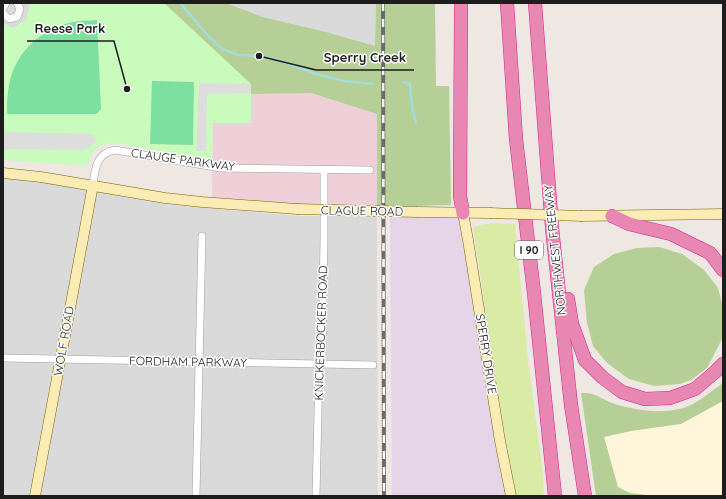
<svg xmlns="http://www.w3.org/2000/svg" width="726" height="499" font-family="Quicksand,sans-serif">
	<rect width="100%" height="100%" fill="#eee7e2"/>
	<g fill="#dbdada">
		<path d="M3,3H32L30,5L26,20L13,28L3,23Z"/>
		<path d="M226,3H376L375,46L326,32L263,17Z"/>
		<path d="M3,178L23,179L171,205L302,216H377L378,496H3Z"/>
	</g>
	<path fill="#f0d0d8" d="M311,93L377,114V207L299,205L212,199L213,123H251V94Z"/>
	<path fill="#e6d4e8" d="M390,214L461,215L516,496H392Z"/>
	<path fill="#fff5db" d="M723,393V496H607L595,423L666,421Z"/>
	<path fill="#daeba6" d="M491,223L515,224L528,361L543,474L544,496H516L506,445L473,227Z"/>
	<g fill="#b6cf96">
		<path d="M149,3H226L263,17L326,32L375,46L376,3H435L436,86H449L451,205L377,207V114L311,93L251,94V84Z"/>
		<path d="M659,247L682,254L704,270L718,288L723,307V337L707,368L691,380L680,384L654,386L629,379L607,363L593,346L587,323L584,290L594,267L614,254L637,248Z"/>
		<path d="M723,383V401L681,424L631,431L604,437L618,487L630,493L656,496H596L581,393C596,392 599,398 612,403C635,411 671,416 693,404C703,398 713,390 723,383Z"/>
	</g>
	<path fill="#c9fbbd" d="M32,3H164L251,84V123H213L212,160L115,143C103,144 95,146 90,158C89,162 88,164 85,166L3,160V23L13,28L26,20L30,5Z"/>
	<g fill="#7de0a0">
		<path d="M97,20L101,109L96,114H7C7,107 7,99 8,92C12,56 36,32 69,23C78,20 88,21 97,20Z"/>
		<path d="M152,81L194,82L193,145L150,144Z"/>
	</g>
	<g fill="#ddd">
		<path d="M199,83L251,84V93L209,94L207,97L206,151H196Z"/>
		<path d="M3,132L91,134L97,141L88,148L83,150L3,149Z"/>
	</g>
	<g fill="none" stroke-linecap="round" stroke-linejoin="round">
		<g stroke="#a1dedb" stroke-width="2.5">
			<path d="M180,3L210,38L221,48L238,55L259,56L279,60L316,74L344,81L373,84"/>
			<path d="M403,82L410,84L412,107L416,123"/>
		</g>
		<g stroke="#9e9e9e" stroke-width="8">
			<g id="street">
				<path d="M3,8L6,3"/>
				<path d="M3,13L9,19L17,17L20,9L17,3"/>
				<path d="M93,185C95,169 96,153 115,150L221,168L370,170"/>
				<path d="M3,358L373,365"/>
				<path d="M196,496L202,236"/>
				<path d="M316,496L319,370L322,355L324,240V170"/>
			</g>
		</g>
		<g stroke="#766302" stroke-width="11">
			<g id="secondary">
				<path d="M3,173L41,177L165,198L202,202L297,209"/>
				<path d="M417,212L490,213"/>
				<path d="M463,213L468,240L500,441L511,496"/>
				<path d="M582,216L723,214"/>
				<path d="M35,496L93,185"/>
			</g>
		</g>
		<g stroke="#dd1f93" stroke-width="14">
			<g id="highway">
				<path d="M461,3L460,196L463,213"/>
				<path d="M507,3L516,139L534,293L555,496"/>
				<path d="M535,3L552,228L571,405L585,496"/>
				<path d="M612,216L629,224L671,234L710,253L723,270"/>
				<path d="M568,299L572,324L585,360L602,377L622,392L645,399L670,398L695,389L715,372L723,364"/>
			</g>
		</g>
		<use href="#street" stroke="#fff" stroke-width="7"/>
		<use href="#secondary" stroke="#fbebb4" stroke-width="10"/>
		<use href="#highway" stroke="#e987b3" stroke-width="13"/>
		<g stroke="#6b6b6b" stroke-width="4">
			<path id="rail" d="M383,3L384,496"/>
		</g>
		<use href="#rail" stroke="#fff" stroke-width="2.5" stroke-dasharray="8" stroke-linecap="butt"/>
		<g stroke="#766302" stroke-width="11" stroke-linecap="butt">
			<g id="secondary-bridge">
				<path d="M297,209L417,212"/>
				<path d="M490,213L582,216"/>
			</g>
		</g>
		<use href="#secondary-bridge" stroke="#fbebb4" stroke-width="10"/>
	</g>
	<g text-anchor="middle" stroke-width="3" stroke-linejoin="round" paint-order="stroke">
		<rect fill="#fff" stroke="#616161" stroke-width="1" x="515" y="241" width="28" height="18" rx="3"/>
		<g font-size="11" font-weight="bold" fill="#1d1d1d">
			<text x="529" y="254">I 90</text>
		</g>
		<g font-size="12" fill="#1d1d1d" stroke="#fff">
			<text transform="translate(183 160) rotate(8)" y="4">CLAUGE PARKWAY</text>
			<text transform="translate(362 211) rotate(1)" y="4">CLAGUE ROAD</text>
			<text transform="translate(555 250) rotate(-96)" y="4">NORTHWEST FREEWAY</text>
			<text transform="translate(321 333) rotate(-88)" y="4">KNICKERBOCKER ROAD</text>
			<text transform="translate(64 341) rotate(-80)" y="4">WOLF ROAD</text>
			<text transform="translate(486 354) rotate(81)" y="4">SPERRY DRIVE</text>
			<text transform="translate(188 362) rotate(1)" y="4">FORDHAM PARKWAY</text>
		</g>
	</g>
	<path fill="none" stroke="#1d1d1d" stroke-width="1.5" d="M127 89L114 41H27M259 56L316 70H414"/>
	<g fill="#1d1d1d" stroke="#fff" stroke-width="1.5">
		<circle cx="127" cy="89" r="4"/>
		<circle cx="259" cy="56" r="4"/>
	</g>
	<g font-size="13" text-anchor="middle" font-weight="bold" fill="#1d1d1d" stroke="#fff" stroke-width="3" stroke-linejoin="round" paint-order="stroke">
		<text x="70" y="33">Reese Park</text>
		<text x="365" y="62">Sperry Creek</text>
	</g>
	<rect width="726" height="499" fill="none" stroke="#1d1d1d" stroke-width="8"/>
</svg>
